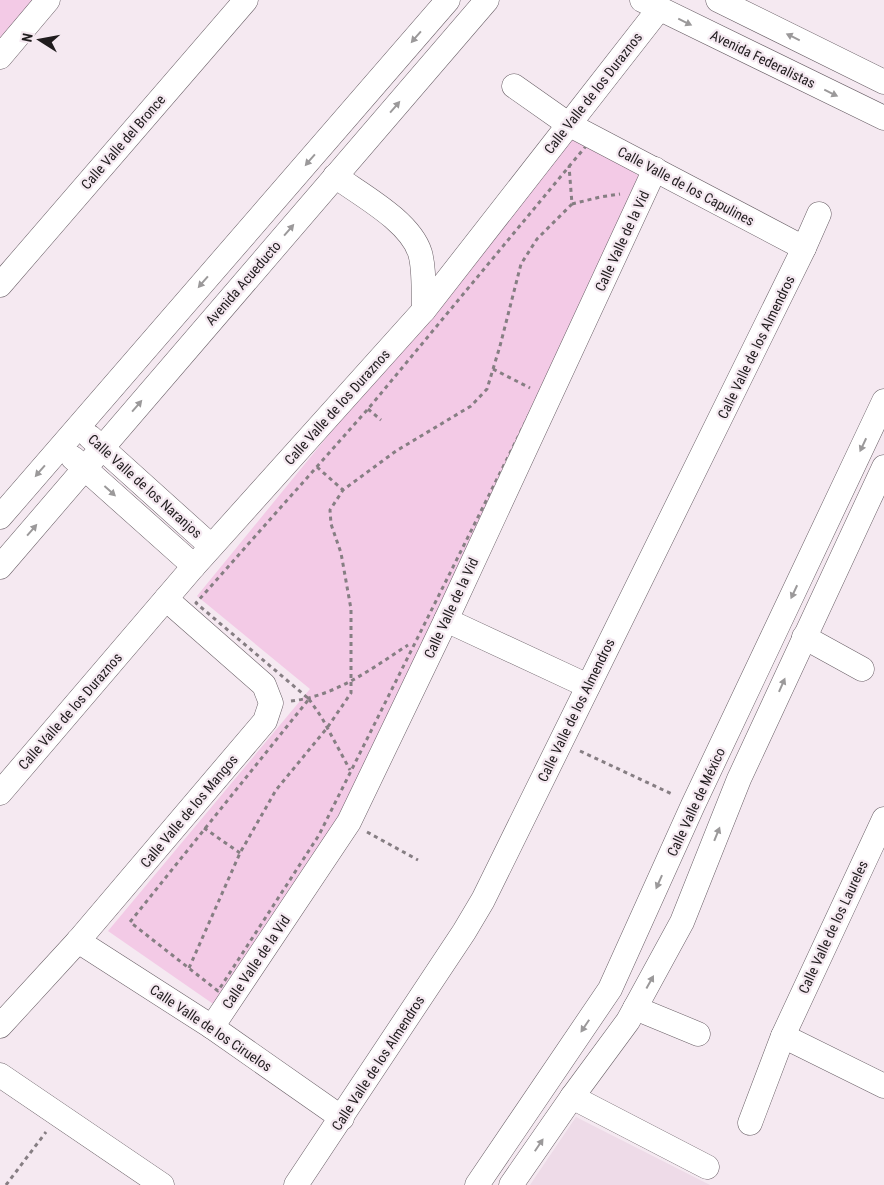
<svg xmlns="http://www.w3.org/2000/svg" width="884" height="1185" font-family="'Roboto Condensed',sans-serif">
	<rect width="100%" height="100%" fill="#f5e9f1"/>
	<path fill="#eedbe8" d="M576,1117L710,1185H530Z"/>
	<g fill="#f3cae6">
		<path d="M0,0H34L0,41Z"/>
		<path d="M576,132L643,179L341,816L219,1008L108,931L310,689L197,596Z"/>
	</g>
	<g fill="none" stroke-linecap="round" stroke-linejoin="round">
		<g stroke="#695f66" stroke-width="25">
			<g id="minor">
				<path d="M642,0L884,118"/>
				<path d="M718,0L884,82"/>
				<path d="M0,57L48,0"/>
				<path d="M514,86L568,124L804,248"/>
				<path d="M335,176C361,195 410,221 420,253C425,270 423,292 424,310"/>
				<path d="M0,285L246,0"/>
				<path d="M90,437L211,546"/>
				<path d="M73,458L194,566"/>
				<path d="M0,517L448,0"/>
				<path d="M0,567L487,0"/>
				<path d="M446,620L588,686"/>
				<path d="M804,637L862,669"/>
				<path d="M0,793L194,566L424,310L659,9"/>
				<path d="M78,941L212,1027L342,1118"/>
				<path d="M635,1008L698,1034"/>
				<path d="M0,1026L78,941L265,721L271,703L264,685L166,599"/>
				<path d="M212,1027L349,822L446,620L655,169"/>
				<path d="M783,1036L884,1086"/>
				<path d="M0,1075L162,1185"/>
				<path d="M572,1097L707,1167"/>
				<path d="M750,1123L783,1036L884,819"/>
				<path d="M296,1185L464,932L483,900L804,248L819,214"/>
				<path d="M477,1185L610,989L693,805L884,401"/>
				<path d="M511,1185L572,1097L628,1021L682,922L739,779L884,467"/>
			</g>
		</g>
		<g stroke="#867e83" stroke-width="3" stroke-dasharray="4 4" stroke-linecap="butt">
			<path d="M591,140L642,171L632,198L540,393L319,835L218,991L130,922L309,699L196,603L368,409Z"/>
			<path d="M572,204L600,197L620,194"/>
			<path d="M493,369L530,388"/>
			<path d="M368,409L381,420"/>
			<path d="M317,467L343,490"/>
			<path d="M309,699L322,718L350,770"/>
			<path d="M291,701C336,696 371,669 408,645"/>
			<path d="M580,751L674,795"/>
			<path d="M204,828L240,853"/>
			<path d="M367,832L418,860"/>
			<path d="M189,968L240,853L276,790L327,728L351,693V609L341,553L331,524L330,510L343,490L396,451L471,406L487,389L500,346L521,264L537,239L572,204L569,166"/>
			<path d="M6,1185L46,1132"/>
		</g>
		<use href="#minor" stroke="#fff" stroke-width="24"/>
	</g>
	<defs><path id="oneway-solid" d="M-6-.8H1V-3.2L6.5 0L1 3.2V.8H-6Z" transform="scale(1.25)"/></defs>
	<g fill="#9b999a">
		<use href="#oneway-solid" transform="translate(685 22) rotate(26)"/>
		<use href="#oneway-solid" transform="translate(416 37) rotate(131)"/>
		<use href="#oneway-solid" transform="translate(793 37) rotate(-154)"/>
		<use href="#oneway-solid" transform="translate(831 93) rotate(26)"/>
		<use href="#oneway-solid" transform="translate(395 107) rotate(-49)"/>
		<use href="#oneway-solid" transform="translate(310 160) rotate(131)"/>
		<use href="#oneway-solid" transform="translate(289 230) rotate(-49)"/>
		<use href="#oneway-solid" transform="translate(203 282) rotate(131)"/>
		<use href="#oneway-solid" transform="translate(137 406) rotate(-49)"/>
		<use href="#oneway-solid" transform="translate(863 445) rotate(115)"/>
		<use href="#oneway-solid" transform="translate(40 471) rotate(131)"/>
		<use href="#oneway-solid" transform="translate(110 491) rotate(42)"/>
		<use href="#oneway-solid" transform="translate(32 530) rotate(-49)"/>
		<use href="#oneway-solid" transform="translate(794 592) rotate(115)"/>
		<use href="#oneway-solid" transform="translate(782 685) rotate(-66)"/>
		<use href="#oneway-solid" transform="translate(717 834) rotate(-68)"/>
		<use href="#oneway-solid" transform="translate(659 882) rotate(114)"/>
		<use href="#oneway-solid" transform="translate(650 982) rotate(-61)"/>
		<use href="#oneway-solid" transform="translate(585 1026) rotate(124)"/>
		<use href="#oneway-solid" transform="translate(539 1145) rotate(-56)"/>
	</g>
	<g text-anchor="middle" stroke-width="4.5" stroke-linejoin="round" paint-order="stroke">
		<g font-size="14" fill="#201c1e" stroke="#f5e9f1">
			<text transform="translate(763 59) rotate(26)" y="5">Avenida Federalistas</text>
			<text transform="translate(593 93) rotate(-52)" y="5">Calle Valle de los Duraznos</text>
			<text transform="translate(123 142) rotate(-49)" y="5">Calle Valle del Bronce</text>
			<text transform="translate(686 186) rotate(28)" y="5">Calle Valle de los Capulines</text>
			<text transform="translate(622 241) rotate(-65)" y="5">Calle Valle de la Vid</text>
			<text transform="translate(243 283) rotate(-49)" y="5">Avenida Acueducto</text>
			<text transform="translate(756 347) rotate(-64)" y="5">Calle Valle de los Almendros</text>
			<text transform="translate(337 407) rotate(-48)" y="5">Calle Valle de los Duraznos</text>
			<text transform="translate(145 486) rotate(42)" y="5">Calle Valle de los Naranjos</text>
			<text transform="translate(451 608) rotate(-65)" y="5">Calle Valle de la Vid</text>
			<text transform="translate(576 710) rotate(-64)" y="5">Calle Valle de los Almendros</text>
			<text transform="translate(70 711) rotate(-49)" y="5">Calle Valle de los Duraznos</text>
			<text transform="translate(696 802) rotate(-65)" y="5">Calle Valle de México</text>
			<text transform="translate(189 811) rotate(-50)" y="5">Calle Valle de los Mangos</text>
			<text transform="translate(833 927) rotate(-65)" y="5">Calle Valle de los Laureles</text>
			<text transform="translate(256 962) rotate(-56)" y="5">Calle Valle de la Vid</text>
			<text transform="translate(211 1028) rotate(34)" y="5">Calle Valle de los Ciruelos</text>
			<text transform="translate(378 1063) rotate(-57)" y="5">Calle Valle de los Almendros</text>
		</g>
	</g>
	<g transform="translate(40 40) rotate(281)" stroke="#f5e9f1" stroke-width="4" paint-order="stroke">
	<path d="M0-4L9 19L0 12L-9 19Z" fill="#201c1e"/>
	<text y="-8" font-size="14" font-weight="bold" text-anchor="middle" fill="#201c1e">N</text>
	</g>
</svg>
